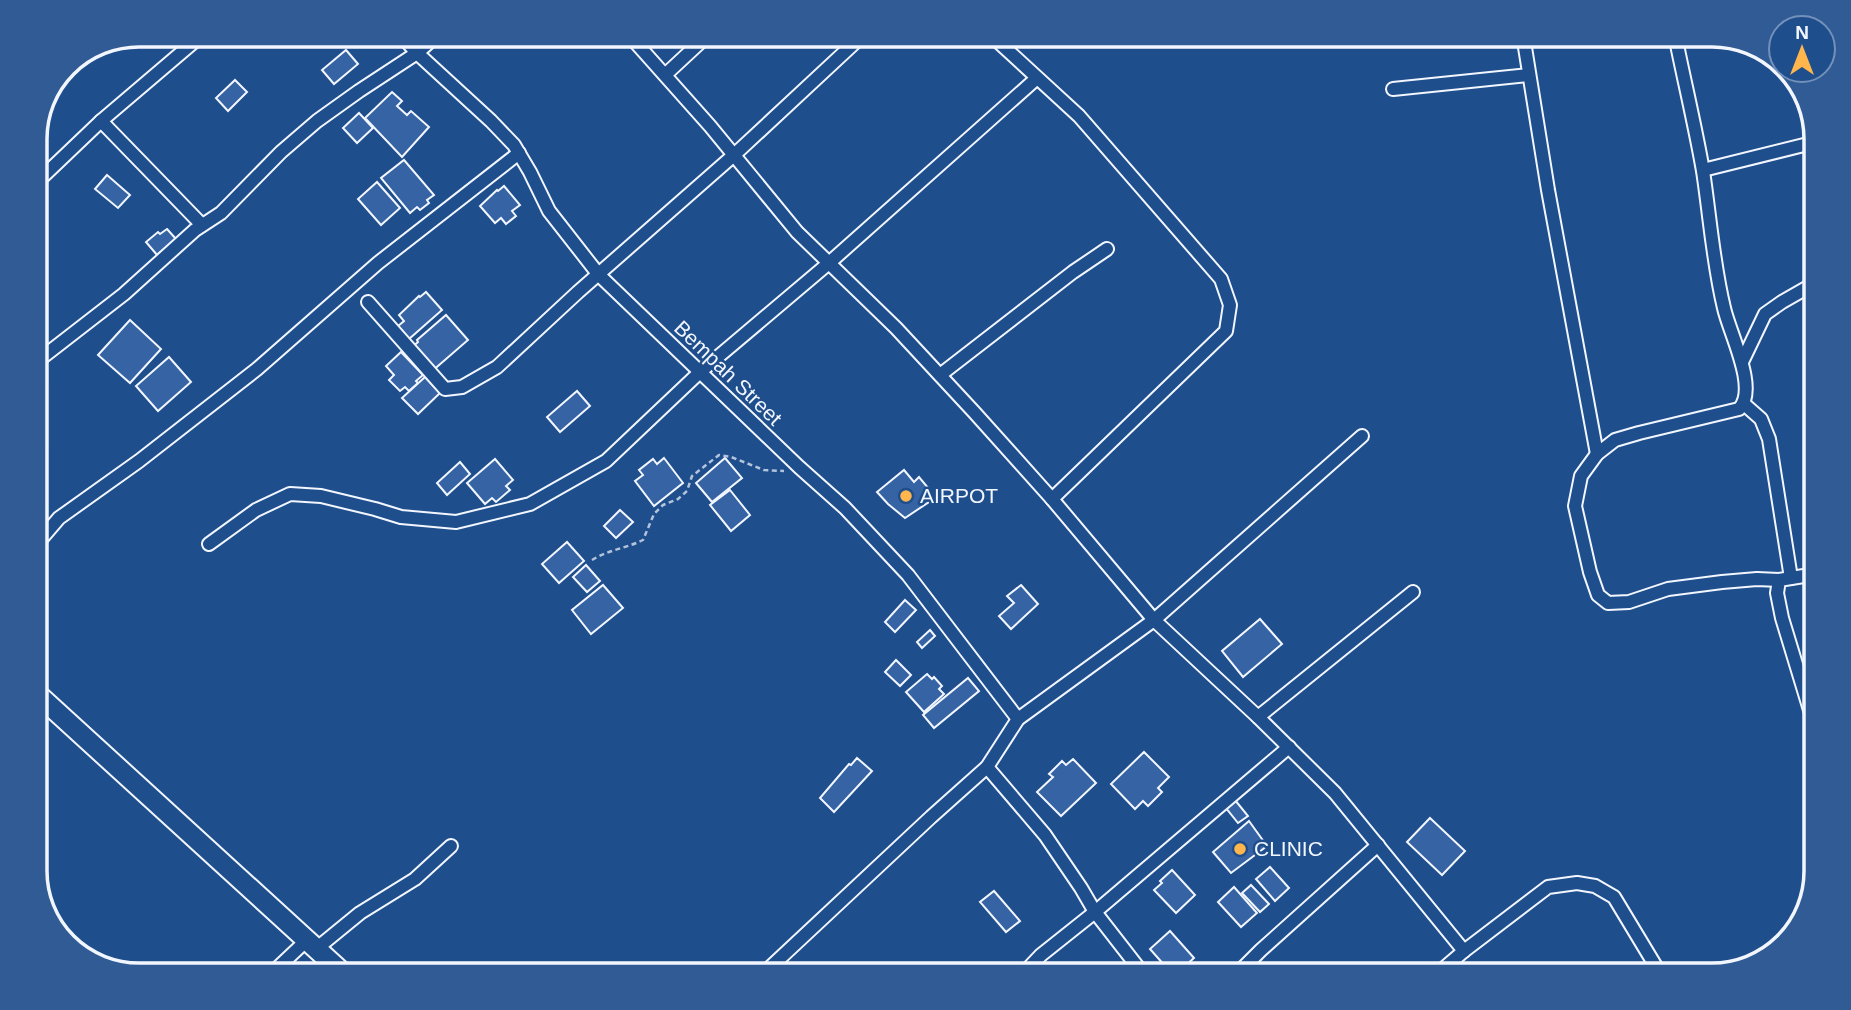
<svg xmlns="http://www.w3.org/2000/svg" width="1851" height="1010" font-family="Arial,sans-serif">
	<rect width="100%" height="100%" fill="#1f4e8c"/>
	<g fill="#3563a3" stroke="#f2f6ff" stroke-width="2">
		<path d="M346,50L358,64L334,84L322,70Z"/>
		<path d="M235,80L247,92L228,111L216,98Z"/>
		<path d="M392,92L402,101L397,106L407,115L411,111L429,127L402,157L365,118Z"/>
		<path d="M359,113L373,128L357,143L343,128Z"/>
		<path d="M404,160L434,195L427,200L429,203L420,210L417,207L410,213L381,178Z"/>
		<path d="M107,175L130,195L118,208L95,189Z"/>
		<path d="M377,182L400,208L381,225L358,199Z"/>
		<path d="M504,186L520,205L512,211L516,216L506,224L501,218L495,223L480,206L497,190L498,191Z"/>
		<path d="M167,229L176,239L157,255L146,242L158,232L160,234Z"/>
		<path d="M426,292L442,310L409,339L398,326L404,321L399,315L419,296L420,297Z"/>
		<path d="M446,315L468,340L431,372L411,348L418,342L417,340Z"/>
		<path d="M130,320L161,349L130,383L98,355Z"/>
		<path d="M401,352L423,375L416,381L418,383L409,391L405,387L400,391L389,380L394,375L386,366Z"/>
		<path d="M169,357L191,382L158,411L136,386Z"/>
		<path d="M425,377L440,393L418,414L402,398Z"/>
		<path d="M577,391L590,406L560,432L547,417Z"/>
		<path d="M664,458L683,483L654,506L635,481L643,475L639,470L653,459L657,464Z"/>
		<path d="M725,458L742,478L712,502L696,483Z"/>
		<path d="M495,459L513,480L506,486L510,490L496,502L492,498L485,504L467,483Z"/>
		<path d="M460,462L470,474L447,495L437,483Z"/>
		<path d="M904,470L914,482L919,477L929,489L932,500L905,518L888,504L877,492Z"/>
		<path d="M730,490L750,515L731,531L710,505Z"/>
		<path d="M620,510L633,522L616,538L604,526Z"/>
		<path d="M567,542L584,561L559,583L542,564Z"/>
		<path d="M586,565L600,581L587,592L573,577Z"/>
		<path d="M603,585L623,608L591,634L572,610Z"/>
		<path d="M1021,585L1038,604L1011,629L999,616L1014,603L1007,596Z"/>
		<path d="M905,600L916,610L895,632L885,622Z"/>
		<path d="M1260,619L1282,644L1243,677L1222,651Z"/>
		<path d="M930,630L935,636L922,648L917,642Z"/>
		<path d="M896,660L911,675L900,686L885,672Z"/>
		<path d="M927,674L932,679L934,677L942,686L939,689L944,694L924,712L906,692Z"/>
		<path d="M968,678L979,691L934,728L923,715Z"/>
		<path d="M1144,752L1169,777L1158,788L1162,792L1148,806L1143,801L1135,809L1111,784Z"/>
		<path d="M857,758L872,771L834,812L820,798L849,764L851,765Z"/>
		<path d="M1073,759L1096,783L1061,816L1037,792L1053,777L1049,774L1062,761L1066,765Z"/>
		<path d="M1235,800L1248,816L1238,823L1226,808Z"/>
		<path d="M1430,818L1465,851L1442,875L1407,842Z"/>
		<path d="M1249,821L1267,846L1231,873L1213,852Z"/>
		<path d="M1270,867L1289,888L1275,901L1256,879Z"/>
		<path d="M1172,870L1195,895L1176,913L1154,890L1162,883L1160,881Z"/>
		<path d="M1251,885L1269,904L1260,912L1242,893Z"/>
		<path d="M1234,887L1257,913L1241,927L1218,902Z"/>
		<path d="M994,891L1020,921L1006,932L980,902Z"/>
		<path d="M1170,931L1194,958L1175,975H1173L1150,949Z"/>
	</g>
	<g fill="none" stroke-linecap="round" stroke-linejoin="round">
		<g stroke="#f2f6ff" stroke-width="16">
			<g id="street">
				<path d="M401,35L417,53L491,121L514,145L530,172L549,211L599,275L799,467L845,508L908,575L1018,719"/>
				<path d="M629,35L710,126L797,232L896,328L974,412L1052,499L1154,620L1258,717L1335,793L1464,951"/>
				<path d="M991,35L1079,116L1221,279L1230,305L1226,331L1052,499"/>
				<path d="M1523,35L1548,190L1597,454"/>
				<path d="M1675,35C1684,80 1695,125 1703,171C1710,217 1713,263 1724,308C1729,332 1759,389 1739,409L1639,433L1615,440L1597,454L1581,476L1575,506L1590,572L1598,595L1608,603L1629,602L1668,589L1722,582L1757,579L1779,580"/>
				<path d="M665,75L708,35"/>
				<path d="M1393,89L1529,75"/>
				<path d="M101,121L202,225"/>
				<path d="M1703,170L1816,142"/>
				<path d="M35,184L101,121L202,35"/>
				<path d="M368,302L445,389L462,387L497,367L578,292L734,155L863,35"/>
				<path d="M1742,362L1765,314L1782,302L1810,286L1816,313"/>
				<path d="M35,363L124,294L195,230L221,213L281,152L317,121L359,91L417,53L437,35"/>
				<path d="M940,375L1073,272L1107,249"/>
				<path d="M1744,404L1761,419L1769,439L1791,578"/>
				<path d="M209,544L256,510L290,494L321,496L375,509L401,517L456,522L530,504L606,461L700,372L829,263L1037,78"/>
				<path d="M35,546L59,518L139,461L257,369L378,263L519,153"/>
				<path d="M1816,574L1779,580L1777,593L1782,618L1816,730"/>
				<path d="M1258,717L1413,592"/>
				<path d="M987,767L1045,835L1081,888L1095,912L1144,975"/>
				<path d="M316,949L360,913L415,879L451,846"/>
				<path d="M775,964L784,975"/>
				<path d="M270,975L307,940"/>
				<path d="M762,975L931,817L987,767L1018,719L1154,620L1362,436"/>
				<path d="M1022,975L1041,955L1095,912L1289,747"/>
				<path d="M1236,975L1261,950L1378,845"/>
				<path d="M1436,975L1464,951L1548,887L1577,883L1595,886L1614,897L1661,975"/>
			</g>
		</g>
		<g stroke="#f2f6ff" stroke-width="23">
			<path id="secondary" d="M35,692L345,975"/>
		</g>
		<path stroke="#b3c4dc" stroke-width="2.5" stroke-dasharray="5 3.5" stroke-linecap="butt" d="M592,560C608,550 627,548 643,540L654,514L663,505L678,499L687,491L692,476L719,455L731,457L764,470L784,471"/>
		<use href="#street" stroke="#1f4e8c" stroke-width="12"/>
		<use href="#secondary" stroke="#1f4e8c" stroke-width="19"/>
	</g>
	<g fill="#ffb74d" stroke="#1f4e8c" stroke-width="2.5">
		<circle cx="906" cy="496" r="7"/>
		<circle cx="1240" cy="849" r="7"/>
	</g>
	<g text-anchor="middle" stroke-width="5" stroke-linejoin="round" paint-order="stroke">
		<g font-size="21" fill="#f2f6ff" stroke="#1f4e8c">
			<text transform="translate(728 373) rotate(44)" y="7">Bempah Street</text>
		</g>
		<g font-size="21" fill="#f2f6ff" stroke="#1f4e8c" text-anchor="start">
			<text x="920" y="503">AIRPOT</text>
			<text x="1254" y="856">CLINIC</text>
		</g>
	</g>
	<path d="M0 0H1851V1010H0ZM139 47H1712A92 92 0 0 1 1804 139V871A92 92 0 0 1 1712 963H139A92 92 0 0 1 47 871V139A92 92 0 0 1 139 47Z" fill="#305b95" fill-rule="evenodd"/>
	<path fill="none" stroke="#f2f6ff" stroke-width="3.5" d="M139 47H1712A92 92 0 0 1 1804 139V871A92 92 0 0 1 1712 963H139A92 92 0 0 1 47 871V139A92 92 0 0 1 139 47Z"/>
	<g transform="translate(1802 49)"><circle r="33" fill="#1f4e8c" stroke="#7391ba" stroke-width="2"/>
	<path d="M0-5L12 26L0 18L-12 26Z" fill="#ffb74d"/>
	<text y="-10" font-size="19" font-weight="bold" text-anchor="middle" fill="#f2f6ff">N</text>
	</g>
</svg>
